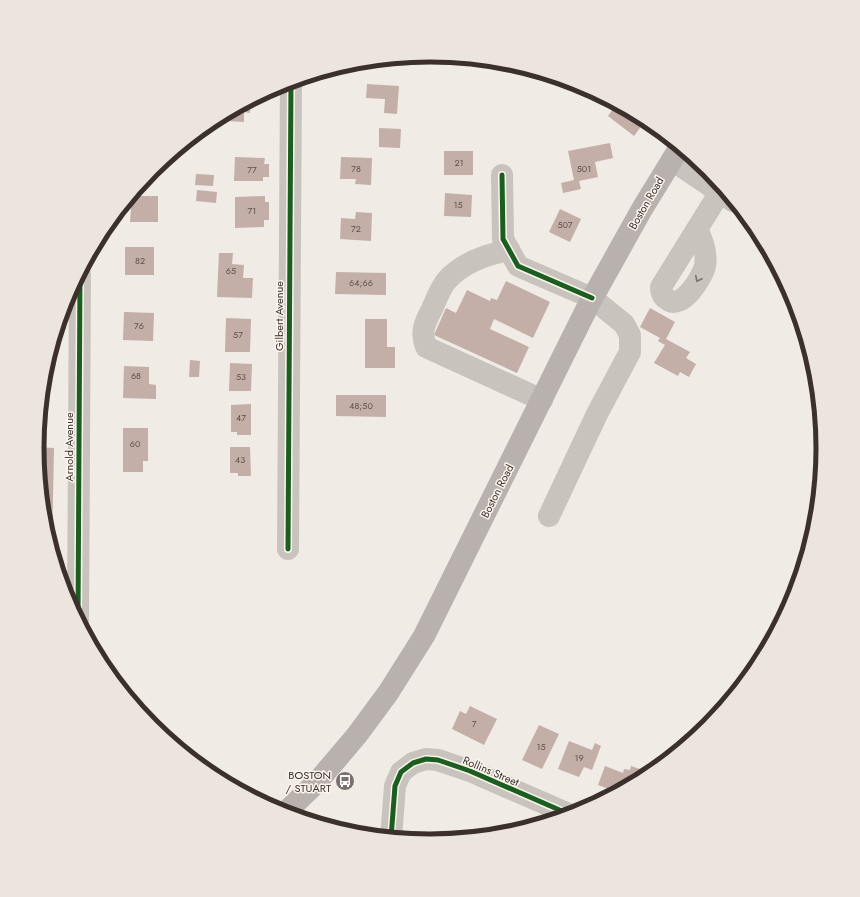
<svg xmlns="http://www.w3.org/2000/svg" width="860" height="897" font-family="Jost,sans-serif">
	<rect width="100%" height="100%" fill="#f0ebe5"/>
	<g fill="#c3afa7">
		<path d="M401,58L400,63L383,62V60Z"/>
		<path d="M367,84L399,86L397,114L384,113L385,99L366,98Z"/>
		<path d="M251,101L250,113L244,112V122L227,121V113Z"/>
		<path d="M615,106L621,111L623,108L646,120L634,136L608,116Z"/>
		<path d="M379,128L401,129L400,148L379,147Z"/>
		<path d="M610,143L613,158L595,162L598,177L579,181L581,189L563,193L561,183L574,180L568,151Z"/>
		<rect x="444" y="151" width="29" height="24"/>
		<path d="M235,157L265,158L264,164H269V177H263V181H234Z"/>
		<path d="M341,157L372,158L371,185L355,184L356,179H340Z"/>
		<path d="M196,174L214,175L213,186L195,185Z"/>
		<path d="M197,190L217,192L216,203L196,201Z"/>
		<path d="M445,193L472,195L471,217L444,216Z"/>
		<path d="M132,196H158V222H130Z"/>
		<path d="M265,196V202H269V220H264V227L235,228V197Z"/>
		<path d="M560,209L581,219L570,242L549,232Z"/>
		<path d="M356,212L372,213L371,241L340,239L341,218L355,219Z"/>
		<rect x="125" y="247" width="29" height="28"/>
		<path d="M219,253H233L232,264L244,265L243,278H253L252,298L217,297Z"/>
		<path d="M336,272L386,273V295L335,294Z"/>
		<path d="M506,281L550,302L533,338L494,319L490,329L529,347L517,373L434,335L446,308L456,313L467,290L490,301L491,298L497,300Z"/>
		<path d="M650,308L675,322L666,339L690,352L686,358L696,364L689,377L680,372L678,376L654,363L665,345L658,341L660,338L640,327Z"/>
		<path d="M124,312L154,313L153,341L123,340Z"/>
		<path d="M226,318L251,319L250,352H225Z"/>
		<path d="M365,319H387V347H395V368H365Z"/>
		<path d="M190,360L200,361L199,377H189Z"/>
		<path d="M230,363L252,364L251,391H229Z"/>
		<path d="M124,366L149,367V384L156,385V399L123,398Z"/>
		<path d="M336,395H386V417L336,416Z"/>
		<path d="M251,404V435H237V432H231V405Z"/>
		<path d="M123,428H148V461H143V472H123Z"/>
		<path d="M37,447L54,448L52,548L45,525Z"/>
		<path d="M230,447H250L251,476H238V473H230Z"/>
		<path d="M470,706L497,719L484,745L452,729L460,711L466,714Z"/>
		<path d="M539,725L559,734L542,769L522,760Z"/>
		<path d="M569,741L592,750L595,743L601,746L592,770L584,767L579,777L558,769Z"/>
		<path d="M663,754L671,757L652,772L655,763L659,764Z"/>
		<path d="M605,766L623,773L624,769L630,770L631,766L640,769L636,782L632,784L621,780L617,792L598,785Z"/>
	</g>
	<g fill="none" stroke-linecap="round" stroke-linejoin="round">
		<g stroke="#c9c3be" stroke-width="22">
			<path d="M672,160L733,201"/>
			<path d="M502,175L503,239L518,266L592,298L624,324L630,335V352L597,414L549,516"/>
			<path d="M697,229C702,239 707,254 705,266C702,278 682,310 668,300C663,297 661,292 661,287L720,192"/>
			<path d="M509,250C488,254 463,263 448,279C441,286 436,300 432,309C425,322 420,332 426,347L542,400"/>
			<path d="M288,549L291,82"/>
			<path d="M78,620L80,274"/>
			<path d="M391,838L395,786L401,772L413,763L426,759L438,760L470,771L571,815"/>
		</g>
		<path stroke="#b8b1ad" stroke-width="22" d="M285,813L318,781L357,735L388,693L424,636L589,304L642,209L680,147"/>
		<g stroke="#fbf5ee" stroke-width="8">
			<g id="cycleway">
				<path d="M502,175L503,239L518,266L592,298"/>
				<path d="M288,549L291,82"/>
				<path d="M78,620L80,274"/>
				<path d="M391,838L395,786L401,772L413,763L426,759L438,760L470,771L571,815"/>
			</g>
		</g>
		<use href="#cycleway" stroke="#1b5e20" stroke-width="5"/>
	</g>
	<defs><path id="oneway-chevron" d="M-2-3.5L2.5 0L-2 3.5" fill="none" stroke-width="1.6" stroke-linecap="round" stroke-linejoin="round"/></defs>
	<use stroke="#7b726d" href="#oneway-chevron" transform="translate(698 279) rotate(117)"/>
	<defs>
		<g id="bus-disc" transform="scale(1)"><circle r="9.5" fill="#7a716c" stroke="#fbf5ee"/><path d="M-5-6H5V4H4V6H2V4H-2V6H-4V4H-5ZM-3.5-4V0h7V-4ZM-3.5 1.2v1.5H-2V1.2ZM2 1.2v1.5H3.5V1.2Z" fill="#fff"/></g>
	</defs>
	<g fill-rule="evenodd">
		<use href="#bus-disc" x="345" y="781"/>
	</g>
	<g text-anchor="middle" stroke-width="3" stroke-linejoin="round" paint-order="stroke">
		<g font-size="9" fill="#5d504a">
			<text x="459" y="166">21</text>
			<text x="356" y="172">78</text>
			<text x="584" y="172">501</text>
			<text x="252" y="173">77</text>
			<text x="458" y="208">15</text>
			<text x="252" y="214">71</text>
			<text x="565" y="228">507</text>
			<text x="356" y="232">72</text>
			<text x="140" y="264">82</text>
			<text x="231" y="274">65</text>
			<text x="361" y="286">64;66</text>
			<text x="139" y="329">76</text>
			<text x="238" y="338">57</text>
			<text x="136" y="379">68</text>
			<text x="241" y="380">53</text>
			<text x="361" y="409">48;50</text>
			<text x="241" y="421">47</text>
			<text x="135" y="447">60</text>
			<text x="240" y="463">43</text>
			<text x="474" y="727">7</text>
			<text x="541" y="750">15</text>
			<text x="579" y="761">19</text>
		</g>
		<g font-size="11" fill="#3b302b" stroke="#fbf5ee">
			<text transform="translate(646 203) rotate(-60)" y="4">Boston Road</text>
			<text transform="translate(279 316) rotate(-90)" y="4">Gilbert Avenue</text>
			<text transform="translate(69 447) rotate(-90)" y="4">Arnold Avenue</text>
			<text transform="translate(497 491) rotate(-63)" y="4">Boston Road</text>
			<text transform="translate(491 771) rotate(23)" y="4">Rollins Street</text>
		</g>
		<g font-size="11" fill="#3b302b" stroke="#fbf5ee" text-anchor="end">
			<text x="331" y="779">BOSTON<tspan x="331" dy="13">/ STUART</tspan></text>
		</g>
	</g>
	<path d="M0 0H860V897H0ZM44 448a386 386 0 1 1 772 0a386 386 0 1 1-772 0Z" fill="#ece5de" fill-rule="evenodd"/>
	<path fill="none" stroke="#3b302b" stroke-width="5" d="M44 448a386 386 0 1 1 772 0a386 386 0 1 1-772 0Z"/>
</svg>
